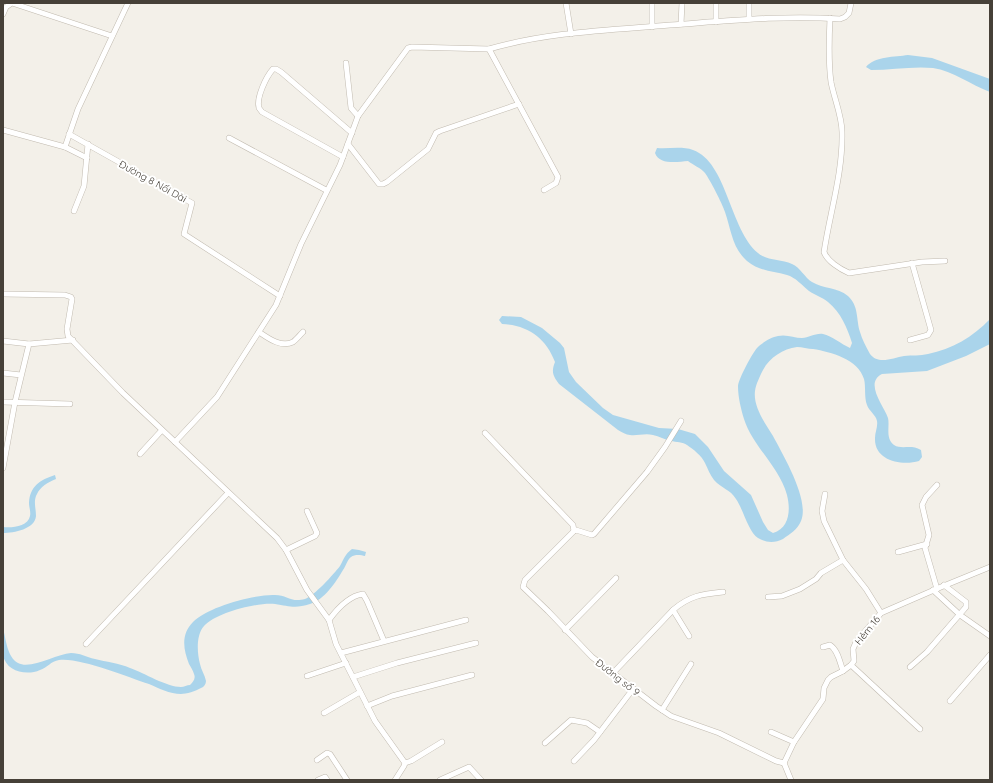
<svg xmlns="http://www.w3.org/2000/svg" width="993" height="783" font-family="Quicksand,sans-serif">
	<rect width="100%" height="100%" fill="#f3f0e9"/>
	<g fill="#aad4eb">
		<path d="M908,55L932,58L990,79V92C971,85 953,71 933,68C913,66 891,70 871,70L866,67C875,56 895,57 908,55Z"/>
		<path d="M657,148C669,149 682,146 693,150C727,162 730,230 758,253C767,261 781,259 792,264C800,267 805,278 812,282C824,289 837,287 848,296C859,306 856,319 860,332C862,339 866,347 870,354C878,365 893,358 904,356C912,355 920,356 928,354C952,349 973,337 990,319V344L966,356L927,371L882,374C864,383 884,406 888,418C890,426 885,438 894,445C902,450 911,444 921,450L922,457L919,461C902,466 874,461 875,438C875,432 878,427 877,421C876,415 869,411 867,405C864,397 866,387 864,379C858,359 831,352 813,349C808,349 802,347 797,347C783,349 770,357 763,370C760,376 756,384 755,391C753,407 765,423 773,436C783,455 810,500 801,521C798,529 790,534 783,539C775,543 766,543 758,538C749,533 743,509 736,499C730,489 722,489 714,480C710,475 708,469 705,463C702,456 693,449 687,445C683,442 676,442 671,441C665,440 659,436 653,435C645,433 637,436 630,435C626,435 622,432 618,430L559,384C553,376 551,372 555,362C546,338 528,325 502,324L499,320L502,316L521,317L542,328L560,343L564,348L569,372L576,382L603,408L613,415L659,428L678,429L695,434L708,447L724,471L751,495L763,522L768,530L773,533C789,528 791,511 787,495C779,466 753,447 744,419C741,409 738,397 738,386C739,378 752,354 757,348C762,343 771,337 778,336C787,334 794,338 802,338C809,338 815,333 823,334C832,336 841,344 850,348L852,343C847,327 841,313 828,302C822,297 815,295 809,291C803,286 795,277 787,275C772,271 759,271 747,261C732,248 731,229 725,212C722,203 710,180 705,173C701,168 693,165 688,161C677,162 659,165 655,153Z"/>
		<path d="M55,475L56,479C48,482 40,487 37,494C33,501 36,508 36,516C35,529 14,533 3,533V527C11,528 28,527 30,516C31,512 29,507 29,503C30,486 40,480 55,475Z"/>
		<path d="M352,549L359,550L366,552L365,556C361,555 355,554 351,557C347,560 346,566 343,570C336,582 324,600 310,604C295,609 289,606 275,604C257,602 216,613 204,626C196,635 197,653 200,664C201,670 205,675 206,681C206,684 204,687 201,688C196,691 186,694 181,694C170,694 158,688 149,684C128,677 79,657 59,660C51,661 47,668 40,670C27,676 6,672 3,655C2,647 3,637 3,628C6,639 7,657 18,663C31,670 56,654 71,653C80,653 86,657 95,659C106,662 119,663 130,668C144,673 167,687 181,687C184,687 187,685 190,685C193,682 196,679 194,674C193,671 191,667 189,664C183,649 181,634 193,622C207,607 255,594 275,595C287,595 291,603 305,599C314,596 334,574 340,566C344,559 345,554 352,549Z"/>
	</g>
	<g fill="none" stroke-linecap="round" stroke-linejoin="round">
		<g stroke="#c1baaf" stroke-width="6">
			<g id="minor">
				<path d="M566,3L571,34"/>
				<path d="M652,3V27"/>
				<path d="M3,14L6,7L12,3L112,36"/>
				<path d="M830,18C829,39 828,60 831,82C834,98 842,116 842,132C843,173 830,212 824,252C827,261 840,269 849,273L922,262L945,261"/>
				<path d="M749,19V3"/>
				<path d="M716,22V3"/>
				<path d="M681,24L682,3"/>
				<path d="M489,49C548,32 610,30 670,25C726,21 783,15 840,19L845,17L849,13L851,3"/>
				<path d="M346,63L351,108L358,116"/>
				<path d="M3,130L65,147L78,109L128,3"/>
				<path d="M69,134L192,203L184,234L280,296"/>
				<path d="M229,138L326,190"/>
				<path d="M348,144L379,184H383L387,182L428,149L436,133L440,131L519,104"/>
				<path d="M65,147L87,158"/>
				<path d="M343,157L262,112L259,108C256,98 266,77 273,69H276L281,72L352,133"/>
				<path d="M74,211L84,186L88,144"/>
				<path d="M3,294L65,295L71,297L72,299L67,329L68,336L123,393L277,538L286,550L307,590L329,620L336,644L375,721L405,763L404,766L395,780"/>
				<path d="M259,332C268,338 281,348 293,342C296,340 300,335 303,332"/>
				<path d="M910,340L928,335L931,330L912,263"/>
				<path d="M3,341L29,344"/>
				<path d="M3,373L21,375"/>
				<path d="M3,402L70,404"/>
				<path d="M681,421L665,447L647,472L594,534L592,535L576,530L574,531L525,580L523,587L548,611L592,657L656,706L671,716L719,733L776,761L784,763"/>
				<path d="M485,433L573,525L574,531"/>
				<path d="M175,442L217,397L276,305L301,244L340,165L358,116L408,48L412,47L489,49L558,177L556,183L544,190"/>
				<path d="M140,454L162,430"/>
				<path d="M3,468L15,402L29,344L73,340"/>
				<path d="M937,485L926,497L922,505L929,535L925,548L937,589"/>
				<path d="M825,494L822,511L824,521L843,560"/>
				<path d="M286,550L315,536L317,533L307,511"/>
				<path d="M898,552L927,544"/>
				<path d="M933,590L960,615L990,636"/>
				<path d="M768,597L782,596L800,589L816,579L821,573L843,560L866,589L881,613"/>
				<path d="M673,610L689,636"/>
				<path d="M329,620C337,609 348,596 363,594L367,601L384,641"/>
				<path d="M565,630L616,578"/>
				<path d="M86,644L228,493"/>
				<path d="M823,647L830,645C838,650 840,663 843,671"/>
				<path d="M341,653L466,620"/>
				<path d="M851,665L920,729"/>
				<path d="M910,667L927,652L966,607V602L944,585"/>
				<path d="M613,673L673,610C689,596 702,594 723,592"/>
				<path d="M307,676L346,663"/>
				<path d="M353,677L397,663L476,643"/>
				<path d="M950,701L990,655"/>
				<path d="M367,706L392,696L472,675"/>
				<path d="M662,710L691,664"/>
				<path d="M324,713L360,692"/>
				<path d="M771,732L794,742"/>
				<path d="M545,743L571,720L587,723L600,732"/>
				<path d="M317,760L327,753L330,754L347,780"/>
				<path d="M574,761L594,740L633,689"/>
				<path d="M405,763L411,761L442,742"/>
				<path d="M784,763L794,742L823,699L824,688L828,680L831,677L843,671L851,665L854,661L853,649L856,642L881,613L941,587L990,567"/>
				<path d="M784,763L791,780"/>
				<path d="M318,780L325,777L327,780"/>
				<path d="M440,780L469,767L481,780"/>
			</g>
		</g>
		<use href="#minor" stroke="#fff" stroke-width="5"/>
	</g>
	<g text-anchor="middle" stroke-width="4" stroke-linejoin="round" paint-order="stroke">
		<g font-size="10" fill="#464038" stroke="#fff">
			<text transform="translate(153 181) rotate(29)" y="4">Đường 8 Nối Dài</text>
			<text transform="translate(867 630) rotate(-51)" y="4">Hẻm 16</text>
			<text transform="translate(618 677) rotate(38)" y="4">Đường số 9</text>
		</g>
	</g>
	<rect width="993" height="783" fill="none" stroke="#464038" stroke-width="8"/>
</svg>
